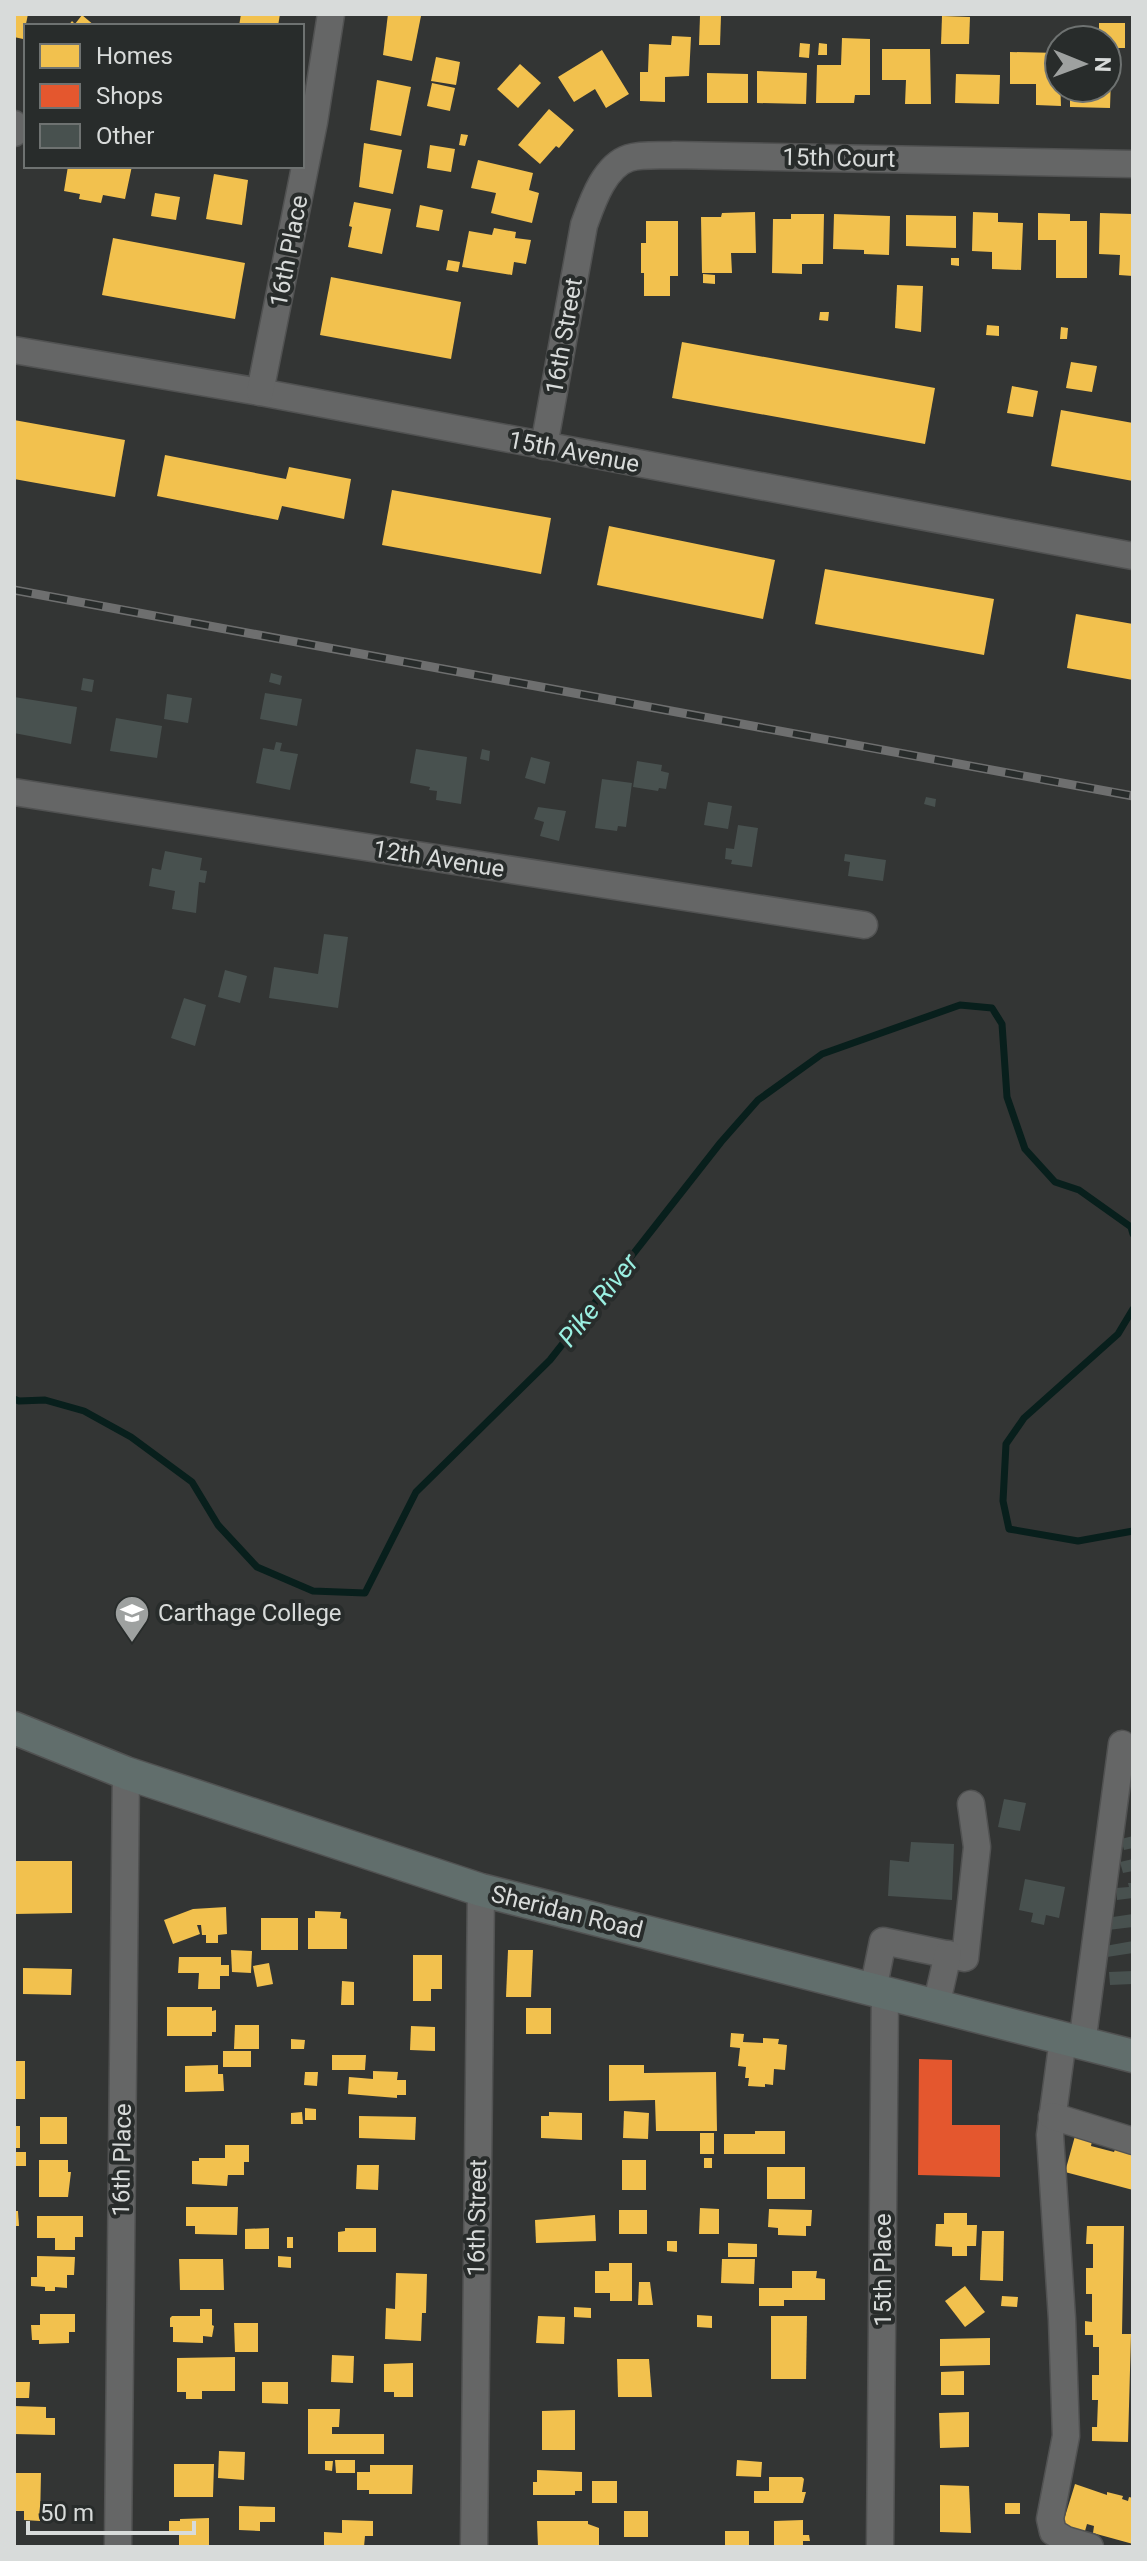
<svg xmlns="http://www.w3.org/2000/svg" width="1147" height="2561" font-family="Roboto,sans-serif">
	<rect width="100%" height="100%" fill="#333534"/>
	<g fill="#f2c14e">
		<path d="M14,14H28L23,39L14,37Z"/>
		<path d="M241,14H280L278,26H239Z"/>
		<path d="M388,14L421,16L412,61L383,55Z"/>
		<path d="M82,15L95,26H68L72,21L75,24Z"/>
		<path d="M700,16H721L720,45H699Z"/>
		<path d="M942,16L970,17L969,44H941Z"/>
		<path d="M1099,23H1125V48H1107V40H1099Z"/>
		<path d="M672,36L691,37L689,76L665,77V102L640,101V72H648L649,44L671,45Z"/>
		<path d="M842,38L870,39V95H855L854,103H816L817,65H841Z"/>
		<path d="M800,43L810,44L809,58L799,57Z"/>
		<path d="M819,43L827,44V55H818Z"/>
		<path d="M882,49H930L931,104H905L906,80H882Z"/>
		<path d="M602,50L629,94L606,108L595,89L574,102L558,77Z"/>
		<path d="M1010,52L1059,53L1061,106L1036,105V84H1010Z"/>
		<path d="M436,57L460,62L456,85L431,81Z"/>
		<path d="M520,64L541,83L518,108L497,89Z"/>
		<path d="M757,71L807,73L806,104L757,103Z"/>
		<path d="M707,73L748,74V103H707Z"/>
		<path d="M956,74L1000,75L999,104L955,103Z"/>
		<path d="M1107,77H1111L1110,108L1070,107V88H1107Z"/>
		<path d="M377,80L411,87L401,136L370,130Z"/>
		<path d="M432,83L455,88L450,111L427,106Z"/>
		<path d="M549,109L574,130L559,148L556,146L540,164L518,145Z"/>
		<path d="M461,134L468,135L465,146L459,145Z"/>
		<path d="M364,143L402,150L393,194L359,187Z"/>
		<path d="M430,145L455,149L451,172L427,168Z"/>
		<path d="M478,160L533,173L529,190L539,193L532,223L491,213L496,193L471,188Z"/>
		<path d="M68,166L80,168L81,166H132L125,199L103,195L101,203L79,199L80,194L64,191Z"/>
		<path d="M214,174L248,180L242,225L206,219Z"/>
		<path d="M155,193L180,197L176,220L151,216Z"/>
		<path d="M354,202L391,209L382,254L348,247L352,227L349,226Z"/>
		<path d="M420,205L443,210L439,231L416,227Z"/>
		<path d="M755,212L756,253H731L732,273H702L701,217H721L722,213Z"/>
		<path d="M973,212L998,213V222L1023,223L1021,270L992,269V252L972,251Z"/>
		<path d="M1038,213L1070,214V221H1087V278H1056V240H1038Z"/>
		<path d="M1100,213L1133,214V276L1119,275L1120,255L1099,254Z"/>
		<path d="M791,214H824L823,264H802V274L772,273L773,219H791Z"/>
		<path d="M834,214L890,216L889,255L864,254V250L833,249Z"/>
		<path d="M906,215L956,216V248L906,246Z"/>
		<path d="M646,221H678V276H670V296H644V273H641V243H646Z"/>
		<path d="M494,228L516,232L515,238L531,240L526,264L514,262L512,275L462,267L469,231L492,235Z"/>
		<path d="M113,238L245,263L235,319L102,295Z"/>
		<path d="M951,258H959V266L951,265Z"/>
		<path d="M448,260L460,262L458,272L446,270Z"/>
		<path d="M703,274L715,275V284L703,283Z"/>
		<path d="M331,277L461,302L451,359L320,335Z"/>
		<path d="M897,285L923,286L921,332L895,328Z"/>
		<path d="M820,312H829L828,321L819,320Z"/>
		<path d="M987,325L999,326V336L986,335Z"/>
		<path d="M1061,327L1068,328L1067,339H1060Z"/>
		<path d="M682,342L935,388L925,444L672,398Z"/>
		<path d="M1071,362L1097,366L1092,392L1066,388Z"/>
		<path d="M1012,386L1038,391L1033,417L1007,413Z"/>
		<path d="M1061,410L1133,423V481L1051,466Z"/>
		<path d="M14,420L125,440L115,497L14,479Z"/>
		<path d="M165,455L286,479L289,467L351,479L344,519L282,506L278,520L157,496Z"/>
		<path d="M392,490L551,518L541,574L382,545Z"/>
		<path d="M609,526L775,560L763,619L597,585Z"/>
		<path d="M825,569L994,599L984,655L815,624Z"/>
		<path d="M1076,614L1133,624V680L1067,668Z"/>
		<path d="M14,1861H72V1913L14,1914Z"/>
		<path d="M226,1907L227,1934L218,1935V1943H206V1935H202L201,1925H197L200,1934L173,1944L164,1920L193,1909Z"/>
		<path d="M315,1911L341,1912L340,1918L347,1919V1949H308V1918H315Z"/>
		<rect x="261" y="1918" width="37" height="32"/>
		<path d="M231,1950L252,1951L251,1973L232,1972Z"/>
		<path d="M508,1950H533L531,1997H506Z"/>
		<path d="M413,1955H442V1989H431V2001H413Z"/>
		<path d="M179,1957H221V1965H229V1976H220V1989H198L199,1973H178Z"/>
		<path d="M269,1963L273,1984L257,1987L253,1966Z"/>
		<path d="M23,1968L72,1969L71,1995L23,1994Z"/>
		<path d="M342,1981L354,1982V2005H341Z"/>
		<path d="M167,2007H212V2011L216,2010V2032H212V2036H167Z"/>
		<rect x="526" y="2008" width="25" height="26"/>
		<path d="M235,2025H259V2049H234Z"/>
		<path d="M411,2026L435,2027V2051L410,2050Z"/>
		<path d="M731,2033L744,2034L743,2042L763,2043V2038L779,2039L778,2044L787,2045L785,2070L774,2069L773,2085L765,2084V2087L748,2086L749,2078H745L746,2067L738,2066L740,2048L730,2047Z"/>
		<path d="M291,2039L305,2040L304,2049H291Z"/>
		<rect x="223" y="2051" width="28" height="16"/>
		<path d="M332,2055H366L365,2070H332Z"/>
		<rect x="14" y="2061" width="11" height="38"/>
		<path d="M218,2065V2074H223L224,2091L185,2092V2066Z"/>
		<path d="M609,2065H644V2073L716,2072L717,2131H656L655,2100L609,2101Z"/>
		<path d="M373,2071L398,2072L397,2080H406V2095H397V2098L348,2094L349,2077L373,2079Z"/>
		<path d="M305,2072H318L317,2086L304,2085Z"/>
		<path d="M305,2108L316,2109V2120H305Z"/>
		<path d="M624,2111L649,2113L648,2139L623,2138Z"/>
		<path d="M302,2112L303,2124H291V2113Z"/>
		<path d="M549,2112L582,2113V2140L541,2138V2116H549Z"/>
		<path d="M359,2116L416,2117L415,2140L359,2138Z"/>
		<rect x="40" y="2117" width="27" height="27"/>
		<rect x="14" y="2126" width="6" height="22"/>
		<path d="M755,2131H785V2154H724V2134H755Z"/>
		<rect x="700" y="2133" width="14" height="21"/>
		<path d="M1075,2136L1092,2141L1091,2146L1114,2152L1116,2147L1133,2151V2190L1065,2172Z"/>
		<path d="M225,2145H249V2162H244V2175H228L227,2186L192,2184V2161H199V2158H225Z"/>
		<rect x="14" y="2152" width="12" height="14"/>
		<rect x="704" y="2158" width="8" height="10"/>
		<path d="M39,2160H68V2172H71L68,2197H39Z"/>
		<rect x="622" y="2160" width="24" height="30"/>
		<path d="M357,2165H379L378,2190L356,2189Z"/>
		<rect x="767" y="2167" width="38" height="32"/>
		<path d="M186,2207H238L237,2235L195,2234V2226H186Z"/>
		<path d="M700,2208L719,2209V2234H699Z"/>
		<path d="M769,2209L812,2210L811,2226H806V2236L778,2235V2228L768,2227Z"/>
		<rect x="619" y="2210" width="28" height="24"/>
		<path d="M14,2211H18L19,2226H14Z"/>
		<path d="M944,2213H967V2225H977L976,2246H967V2256H952V2247L935,2246L936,2224H944Z"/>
		<path d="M595,2215L596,2241L536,2243L535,2220Z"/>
		<path d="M37,2216H83V2237H75V2250H55V2238H37Z"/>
		<path d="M1087,2226H1124L1122,2334H1131L1128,2442L1092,2441V2427H1097L1098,2400H1092V2375H1099V2347H1093V2335H1085V2321L1092,2322V2294H1086V2268H1093V2244H1086Z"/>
		<path d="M269,2228V2249H245V2229Z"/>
		<path d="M345,2228H376V2252H338V2232L345,2231Z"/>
		<path d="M982,2231H1004L1003,2281L980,2280Z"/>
		<rect x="287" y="2237" width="6" height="11"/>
		<path d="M667,2241H677V2252L667,2251Z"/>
		<path d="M728,2243L757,2244V2257H728Z"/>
		<path d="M37,2256L75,2257L74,2275H67V2288L55,2287V2291H45V2287L31,2286V2277H37Z"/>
		<path d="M278,2256L291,2257V2268L278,2267Z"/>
		<path d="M179,2259H223L224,2290H180Z"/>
		<path d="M722,2259H755L754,2284L721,2283Z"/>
		<path d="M609,2263H632V2301H610V2293H595V2271H609Z"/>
		<path d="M792,2271H817L816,2278L825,2279V2300H784V2306H759V2288H792Z"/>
		<path d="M396,2273L427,2274L426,2313H422L421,2341L385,2339L386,2308L395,2309Z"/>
		<path d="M639,2282H650L653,2305H638Z"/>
		<path d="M965,2286L985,2312L965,2327L945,2301Z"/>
		<path d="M1002,2296L1018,2297L1017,2307L1001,2306Z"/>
		<path d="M574,2307L591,2308V2318L574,2317Z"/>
		<path d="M200,2309H212V2325L214,2326L212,2337L203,2336V2343L173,2342V2327H170V2318L172,2316H200Z"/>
		<path d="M40,2314H75V2332H69V2343L39,2344V2340H32L31,2325H40Z"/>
		<path d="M697,2315L712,2316V2328L697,2327Z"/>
		<path d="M538,2316L565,2317L564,2344L536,2343Z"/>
		<path d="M771,2316H807L806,2379H771Z"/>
		<path d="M234,2323H258V2352H235Z"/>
		<path d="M990,2338V2365L940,2366V2339Z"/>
		<path d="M332,2355L354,2356L353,2383L331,2382Z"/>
		<path d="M235,2357V2391H202V2399H186V2392H177V2358Z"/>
		<path d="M617,2359H649L652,2397H618Z"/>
		<path d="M413,2363V2397H394V2392H384V2364Z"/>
		<path d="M964,2371V2395H941V2372Z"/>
		<path d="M14,2382H30L29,2398H14Z"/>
		<path d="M262,2382H288V2404L262,2403Z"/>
		<path d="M14,2406L46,2407V2418H55V2435L14,2434Z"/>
		<path d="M308,2409H340L339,2427H332V2434H384V2454H308Z"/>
		<path d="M575,2410V2450H542V2411Z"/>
		<path d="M969,2412V2447L940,2448L939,2413Z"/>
		<path d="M219,2451L245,2452L244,2480L218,2478Z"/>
		<path d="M335,2460H355V2473H336Z"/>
		<path d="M737,2460L762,2462L761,2477L736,2476Z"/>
		<path d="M325,2461H333L332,2471L325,2470Z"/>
		<path d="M174,2464H214L213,2497H174Z"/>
		<path d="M370,2465H413L412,2494H369V2490H357V2472H370Z"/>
		<path d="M537,2470L582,2472V2491H575V2495H533V2482H537Z"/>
		<path d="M14,2473H41L40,2521L24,2520V2511H14Z"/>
		<path d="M769,2477H802L804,2479L802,2492H806L803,2503H754V2491H769Z"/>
		<rect x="592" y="2481" width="25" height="22"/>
		<path d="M1075,2484L1107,2495V2492L1123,2496L1122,2499L1128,2501L1129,2497L1133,2498V2544L1093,2533L1094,2526L1087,2524L1085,2531L1065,2526L1063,2523Z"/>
		<path d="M940,2485L969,2486L971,2533L940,2532Z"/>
		<rect x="1005" y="2503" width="15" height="11"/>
		<path d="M239,2506L275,2507V2522H260V2531L239,2530Z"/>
		<rect x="624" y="2511" width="24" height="26"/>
		<path d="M209,2518V2547H179V2535H176V2532L169,2531V2521H180V2519Z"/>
		<path d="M342,2520L373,2521V2536H365L364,2547H324V2532L342,2533Z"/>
		<path d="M803,2520V2535H809L810,2541H803V2547H774V2521Z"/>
		<path d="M537,2521H588V2524L599,2528V2547H538Z"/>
		<rect x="725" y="2531" width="24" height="16"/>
	</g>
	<path fill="#e4572e" d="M919,2059L952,2060V2125H1000V2177L918,2175Z"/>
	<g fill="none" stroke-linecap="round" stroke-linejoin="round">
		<g stroke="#081f1c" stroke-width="7">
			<path d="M1133,1309L1118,1334L1024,1418L1006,1444L1003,1501L1009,1529L1078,1541L1133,1531"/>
			<path d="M14,1399L19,1401L45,1400L84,1411L131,1437L192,1482L218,1525L257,1567L313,1591L365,1593L416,1492L550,1360L721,1142L758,1100L822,1054L960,1005L992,1008L1002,1024L1007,1097L1025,1149L1055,1182L1079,1190L1131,1227L1133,1234"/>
		</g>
	</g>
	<g fill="#48514f">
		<path d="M271,673L282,676L280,685L269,682Z"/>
		<path d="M83,678L94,680L92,692L81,690Z"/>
		<path d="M265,693L302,699L297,726L260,719Z"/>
		<path d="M167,694L192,698L188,723L164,719Z"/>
		<path d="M14,697L77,707L71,744L14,733Z"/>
		<path d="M116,718L162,726L157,758L110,751Z"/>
		<path d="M276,742L282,743L280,751L298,754L290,790L256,783L263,748L274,750Z"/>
		<path d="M416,749L467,757L461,804L436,800L437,791L429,790L430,787L410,783Z"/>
		<path d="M482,749L490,751L489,761L480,759Z"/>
		<path d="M531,757L550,762L545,784L525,778Z"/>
		<path d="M637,761L662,765L661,771L669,773L666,789L659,788L658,791L633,787Z"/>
		<path d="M602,779L632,783L626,827L618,826L617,831L595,828Z"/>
		<path d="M926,797L936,799L935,807L924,804Z"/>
		<path d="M708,802L732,806L728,829L704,825Z"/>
		<path d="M538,807L566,811L559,841L540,836L544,822L534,819Z"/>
		<path d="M738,825L758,828L752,867L731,864L732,860L725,859L726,848L734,849Z"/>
		<path d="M165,851L202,858L200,870L207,871L205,883L199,882L196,913L172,909L175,891L149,886L152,868L161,870Z"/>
		<path d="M845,854L886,860L883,881L848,876L850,862L844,861Z"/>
		<path d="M324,934L348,937L338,1008L269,998L274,967L318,974Z"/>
		<path d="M225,970L247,976L240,1003L218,997Z"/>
		<path d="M184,998L206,1005L195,1046L171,1038Z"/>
		<path d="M1004,1799L1026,1803L1020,1831L998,1827Z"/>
		<path d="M1133,1836V1848L1124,1850L1121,1839Z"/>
		<path d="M911,1842L954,1844L952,1900L888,1896L890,1860L909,1862Z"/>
		<path d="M1133,1859V1871L1123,1873L1120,1862Z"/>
		<path d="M1025,1879L1065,1887L1059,1918L1046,1915L1044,1925L1031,1922L1033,1913L1019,1910Z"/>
		<path d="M1128,1883H1133V1898L1117,1900L1116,1888L1129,1887Z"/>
		<path d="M1133,1914V1927L1108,1930L1106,1918Z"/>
		<path d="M1133,1941V1953L1107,1957L1105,1946Z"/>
		<path d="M1133,1971V1984L1110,1985L1109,1972Z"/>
	</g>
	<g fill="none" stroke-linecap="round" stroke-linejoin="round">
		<g stroke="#515252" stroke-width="29">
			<g id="minor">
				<path d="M14,124V133"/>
				<path d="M14,350L260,392L1133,556"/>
				<path d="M260,392L314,122L331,14"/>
				<path d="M544,446L584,225C592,203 604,166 629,158C642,154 661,156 674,155L1133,164"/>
				<path d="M14,792L864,925"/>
				<path d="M873,1990L883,1941L965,1958L977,1847L971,1804"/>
				<path d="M936,2006L948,1954"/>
				<path d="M1063,2039L1050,2135L1062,2319L1066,2436L1050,2519L1053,2532L1066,2540L1090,2547"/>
				<path d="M1082,2044L1122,1744"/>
				<path d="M1052,2116L1133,2141"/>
				<path d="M118,2547L126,1773"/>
				<path d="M474,2547L481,1890"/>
				<path d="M880,2547L885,1994"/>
			</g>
		</g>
		<g stroke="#515252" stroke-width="35">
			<path id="major" d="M14,1728L126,1773L481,1890L1133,2056"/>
		</g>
		<use href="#minor" stroke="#656666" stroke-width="26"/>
		<use href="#major" stroke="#616e6c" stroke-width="32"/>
		<g stroke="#6e6f6f" stroke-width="9">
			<path id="rail" d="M14,590L1133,796"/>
		</g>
		<use href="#rail" stroke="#282c2b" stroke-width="6" stroke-dasharray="18" stroke-linecap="butt"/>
	</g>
	<defs>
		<g id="university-pin" transform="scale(1.8)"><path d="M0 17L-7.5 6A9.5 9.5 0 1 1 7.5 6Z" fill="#9ea1a0" stroke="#282c2b"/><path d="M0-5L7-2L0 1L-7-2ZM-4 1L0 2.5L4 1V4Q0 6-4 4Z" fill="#fff"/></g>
	</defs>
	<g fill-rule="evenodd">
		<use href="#university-pin" x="132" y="1613"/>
	</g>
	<g text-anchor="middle" stroke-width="8" stroke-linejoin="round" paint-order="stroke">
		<g font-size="24" fill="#d8dbda" stroke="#282c2b">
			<text transform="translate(839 158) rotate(1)" y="8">15th Court</text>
			<text transform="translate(289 251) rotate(-79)" y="8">16th Place</text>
			<text transform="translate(564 336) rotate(-80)" y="8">16th Street</text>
			<text transform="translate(574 452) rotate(11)" y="8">15th Avenue</text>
			<text transform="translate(439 859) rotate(9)" y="8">12th Avenue</text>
			<text transform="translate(567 1912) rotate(14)" y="8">Sheridan Road</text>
			<text transform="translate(122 2160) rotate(-89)" y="8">16th Place</text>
			<text transform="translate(477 2218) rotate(-89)" y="8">16th Street</text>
			<text transform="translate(883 2270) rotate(-90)" y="8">15th Place</text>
		</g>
		<g font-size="24" fill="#d8dbda" stroke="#282c2b" text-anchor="start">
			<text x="158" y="1621">Carthage College</text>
		</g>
		<g font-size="26" font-style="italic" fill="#9aefe1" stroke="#282c2b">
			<text transform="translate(598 1300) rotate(-51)" y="9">Pike River</text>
		</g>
	</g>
	<rect width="1147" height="2561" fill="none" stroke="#d8dbda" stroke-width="32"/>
	<rect x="24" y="24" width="280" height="144" fill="#282c2b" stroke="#6e7271" stroke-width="2"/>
	<rect x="40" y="44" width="40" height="24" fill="#f2c14e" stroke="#6e7271" stroke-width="2"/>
	<text x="96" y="64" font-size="24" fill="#d8dbda">Homes</text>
	<rect x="40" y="84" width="40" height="24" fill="#e4572e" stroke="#6e7271" stroke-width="2"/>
	<text x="96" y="104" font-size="24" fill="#d8dbda">Shops</text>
	<rect x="40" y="124" width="40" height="24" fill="#48514f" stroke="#6e7271" stroke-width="2"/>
	<text x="96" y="144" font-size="24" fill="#d8dbda">Other</text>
	<g transform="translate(1083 64) rotate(91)"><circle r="38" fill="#282c2b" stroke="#6e7271" stroke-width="2"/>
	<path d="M0-6L14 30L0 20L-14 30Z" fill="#9ea1a0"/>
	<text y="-12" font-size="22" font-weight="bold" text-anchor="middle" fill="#d8dbda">N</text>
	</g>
	<path d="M28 2521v12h166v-12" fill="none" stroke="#d8dbda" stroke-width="4"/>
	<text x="40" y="2521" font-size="24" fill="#d8dbda" stroke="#282c2b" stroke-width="6" paint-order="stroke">50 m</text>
</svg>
